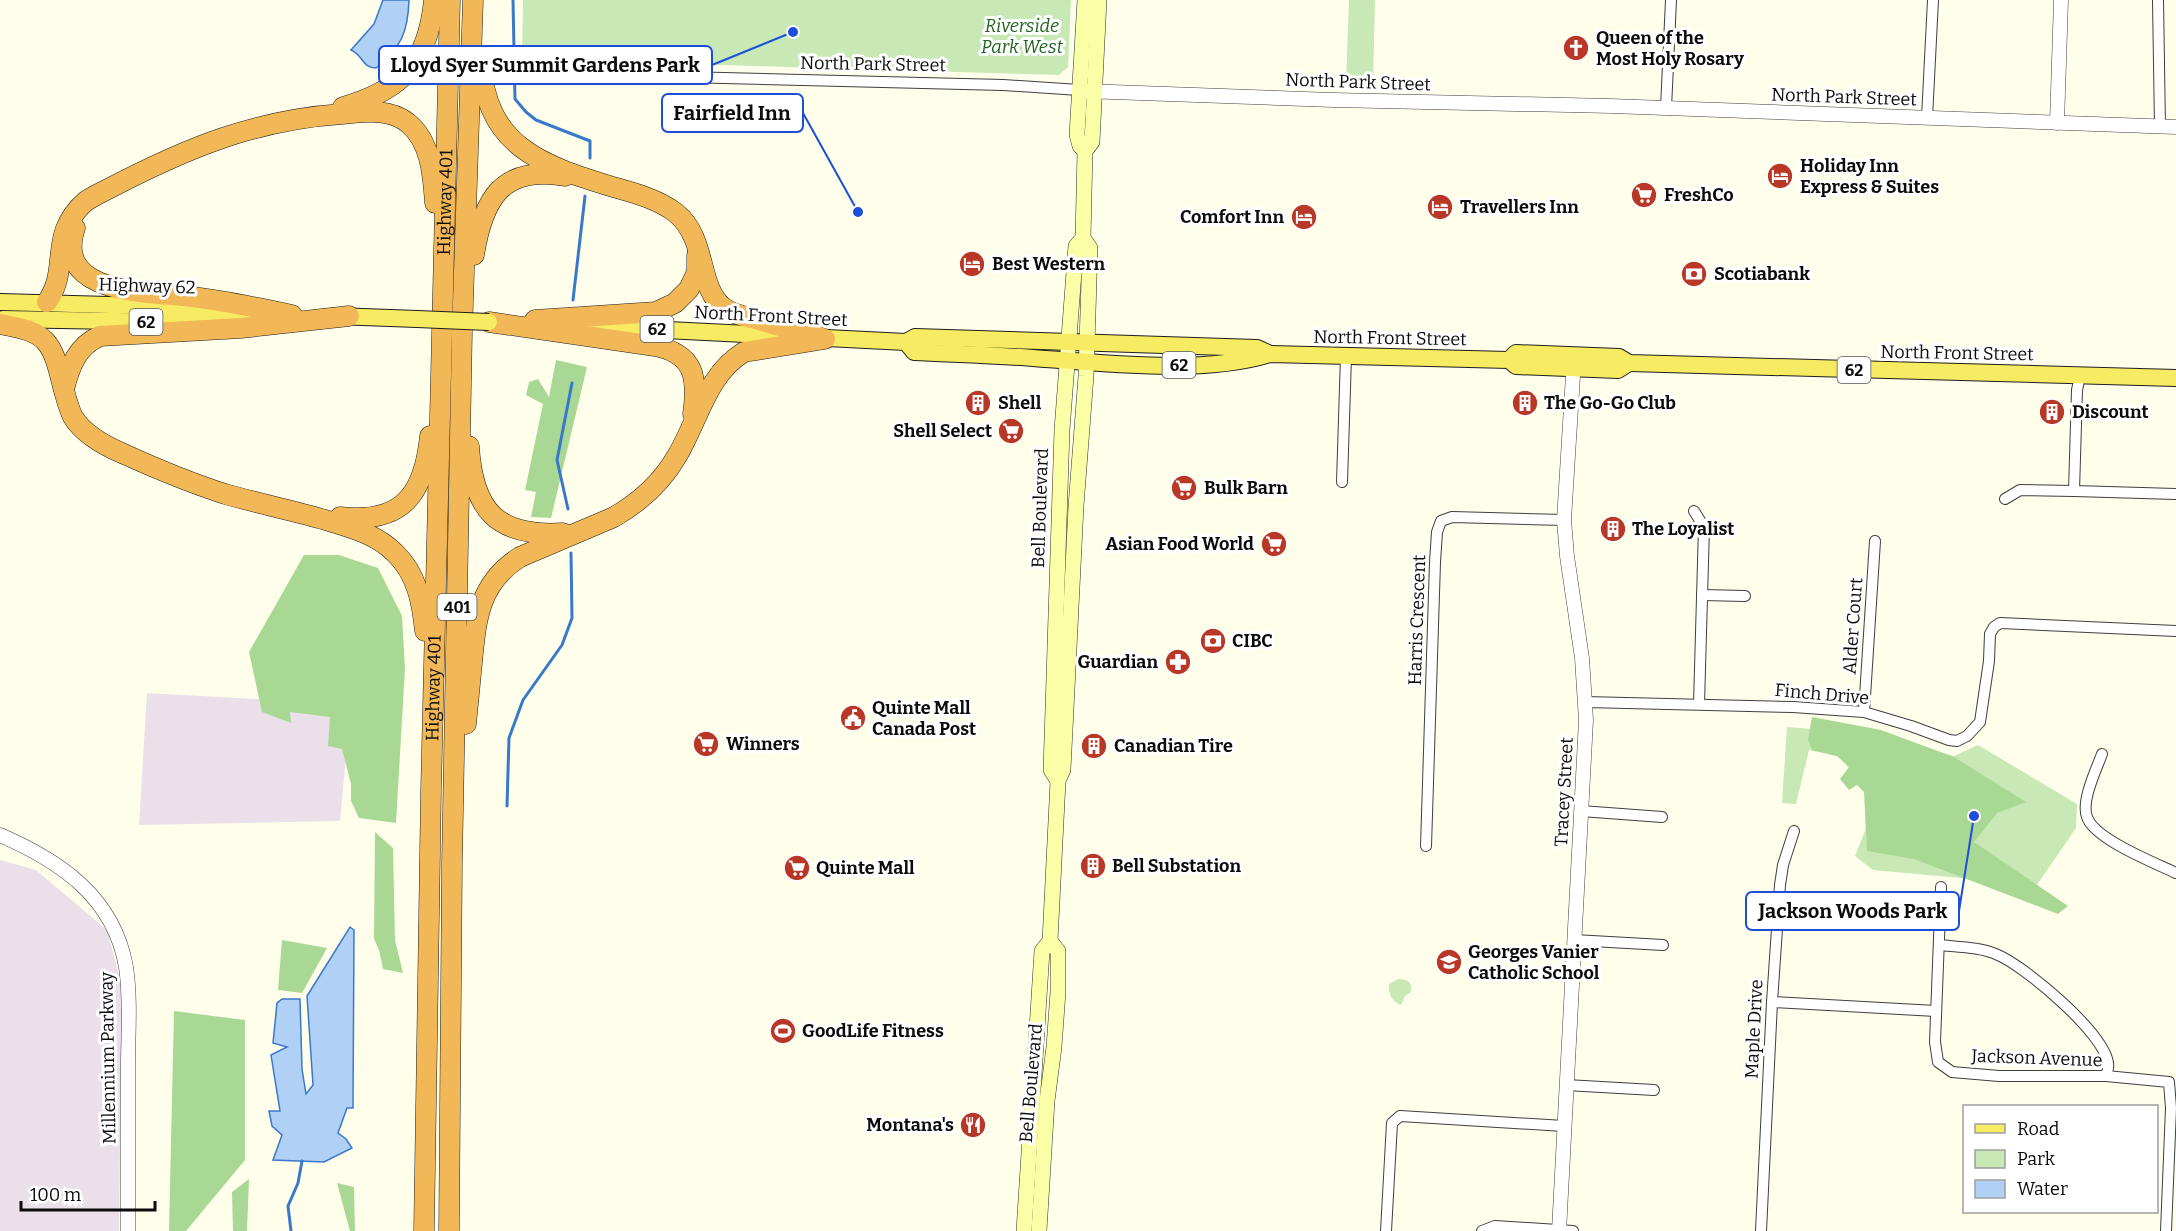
<svg xmlns="http://www.w3.org/2000/svg" width="2176" height="1231" font-family="Bitter,serif">
	<rect width="100%" height="100%" fill="#fffeeb"/>
	<g fill="#ebe0ea">
		<path d="M147,693L351,704L340,821L139,825Z"/>
		<path d="M0,860L36,870L107,930L122,986L119,1231H0Z"/>
	</g>
	<g fill="#c8e8b6">
		<path d="M523,0H1071L1068,67L1059,75L522,59Z"/>
		<path d="M1349,0H1375L1373,85L1346,84Z"/>
		<path d="M1787,727L1862,733L1954,756L1978,745L2077,804L2076,828L2037,885L1873,870L1855,856L1876,803L1840,757L1809,750L1796,804L1782,803Z"/>
		<path d="M1398,979C1407,979 1413,982 1411,992L1405,996L1401,1005C1392,1002 1388,994 1389,984Z"/>
	</g>
	<g fill="#a9d895">
		<path d="M556,360L587,367L551,518L531,517L536,492L525,490L543,404L526,395L529,382L538,379L549,397Z"/>
		<path d="M304,555H339L378,568L402,616L405,669L396,823L359,818L351,801V784L342,749L328,746L330,717L290,712L291,723L262,712L249,652Z"/>
		<path d="M1812,717L1881,730L1954,757L2026,802L1997,813L1974,842L2068,906L2058,914L1914,859L1867,851L1864,792L1857,785L1849,790L1840,779L1849,767L1837,756L1812,750L1808,740Z"/>
		<path d="M375,832L393,848L395,940L403,973L383,969L379,950L374,939Z"/>
		<path d="M282,940L327,948L302,993L278,990Z"/>
		<path d="M174,1011L245,1020V1160L186,1231H169Z"/>
		<path d="M249,1179L247,1231H233L232,1192Z"/>
		<path d="M337,1183L354,1187L355,1231H350Z"/>
	</g>
	<g fill="#b1d0f5" stroke="#3979cb" stroke-width="1.5">
		<path d="M383,0H409C408,32 401,48 376,68C362,68 363,55 351,50L374,24Z"/>
		<path d="M350,927L354,930L353,1108H347L338,1133L346,1139L352,1148L324,1162L273,1160L282,1135L272,1126L269,1111H280L271,1055L287,1047L273,1043L277,1003L282,999H300L302,1069L306,1094L313,1085L307,996Z"/>
	</g>
	<g fill="none" stroke-linecap="round" stroke-linejoin="round">
		<g stroke="#3979cb" stroke-width="3">
			<path d="M513,0L515,99L526,112L536,120L590,141V158"/>
			<path d="M573,300L585,196"/>
			<path d="M568,509L557,460L572,383"/>
			<path d="M507,806L509,738L523,700L562,645L572,618L571,553"/>
			<path d="M291,1231L288,1206L298,1183L302,1161"/>
		</g>
		<g stroke="#3f3f3f" stroke-width="12">
			<g id="minor">
				<path d="M2158,0L2160,127"/>
				<path d="M541,66L563,74L1003,85L1079,90"/>
				<path d="M1666,108L1671,0"/>
				<path d="M1927,118L1933,0"/>
				<path d="M2080,376L2077,390L2074,491L2176,494"/>
				<path d="M1342,482L1346,356"/>
				<path d="M2005,499L2020,490L2074,491"/>
				<path d="M1694,511L1704,527L1699,704"/>
				<path d="M1702,595L1745,596"/>
				<path d="M1585,702L1793,707L1864,712L1911,726L1949,740L1957,741L1967,736L1980,722L1989,661L1990,634L1994,627L2000,623L2176,631"/>
				<path d="M1864,712L1875,541"/>
				<path d="M2102,754C2096,770 2081,801 2087,817C2094,839 2155,863 2176,873"/>
				<path d="M1581,811L1662,817"/>
				<path d="M1426,846L1435,562L1437,532L1441,521L1452,517L1564,520"/>
				<path d="M1941,887L1935,1042L1938,1062L1952,1072L1999,1076H2106L2169,1082L2171,1108L2166,1231"/>
				<path d="M1574,940L1663,945"/>
				<path d="M1939,945C1958,947 1981,947 1998,955C2026,967 2104,1033 2108,1063C2109,1067 2107,1073 2106,1076"/>
				<path d="M1772,1002L1936,1011"/>
				<path d="M1566,1085L1654,1090"/>
				<path d="M1386,1231L1392,1123L1400,1116L1564,1126"/>
				<path d="M1482,1231L1495,1226L1573,1231"/>
				<path d="M1761,1231L1772,1002L1780,885L1783,865L1794,831"/>
			</g>
		</g>
		<g stroke="#3f3f3f" stroke-width="15">
			<g id="tertiary">
				<path d="M1084,91L1333,100L1611,106L2176,127"/>
				<path d="M2057,123L2061,0"/>
				<path d="M0,835C60,861 114,897 126,967C131,1000 128,1034 128,1067C128,1122 128,1176 128,1231"/>
				<path d="M1559,1231L1586,720L1582,658L1567,556L1564,520L1574,359"/>
			</g>
		</g>
		<g stroke="#2e2e2e" stroke-width="16">
			<g id="secondary">
				<path d="M1085,0L1077,135L1080,146L1085,151"/>
				<path d="M1058,781L1051,770L1062,430L1076,246L1083,238"/>
				<path d="M1024,1231L1042,951L1050,941L1058,781L1063,770L1076,506L1086,376L1090,248L1083,238L1085,151L1092,142L1099,0"/>
				<path d="M1039,1231L1047,1101L1054,1047L1058,992V951L1050,941"/>
			</g>
		</g>
		<g stroke="#1d1d1d" stroke-width="18">
			<g id="primary">
				<path d="M0,302L218,308"/>
				<path d="M336,316L417,319"/>
				<path d="M3,319L173,322L265,316"/>
				<path d="M567,325L906,342L915,337L1257,348L1270,354"/>
				<path d="M906,342L914,352C954,354 994,355 1033,358C1104,363 1203,375 1270,354L1509,360L1516,366L1618,370L1629,363"/>
				<path d="M1509,360L1516,353L1619,357L1629,363L2176,378"/>
			</g>
		</g>
		<g stroke="#1d1d1d" stroke-width="21">
			<g id="motorway">
				<path d="M481,61C485,146 541,165 613,187C634,193 658,199 676,213C708,239 697,288 724,308C734,315 748,317 759,320C779,326 799,332 820,337"/>
				<path d="M343,107C403,90 428,62 434,0"/>
				<path d="M75,228C52,296 153,292 192,297C226,301 259,308 292,315"/>
				<path d="M474,255C483,199 502,165 565,176"/>
				<path d="M47,302C71,268 47,235 86,201C94,196 102,192 110,188C187,148 254,120 342,114C364,112 389,108 408,123C431,142 433,175 435,203"/>
				<path d="M535,320L656,312L675,303L689,289L697,272V255"/>
				<path d="M489,322L655,346C695,354 698,378 693,414"/>
				<path d="M0,324C48,332 52,341 63,387C66,397 68,407 73,417C84,435 105,446 124,454C157,469 191,483 225,494C257,503 290,510 322,519C348,527 375,533 395,553C417,574 422,602 425,631"/>
				<path d="M64,389C70,366 77,346 100,336L241,328L349,316"/>
				<path d="M469,446C473,511 497,537 563,533"/>
				<path d="M340,517C403,524 424,494 430,436"/>
				<path d="M466,724C468,703 470,683 472,663C476,619 479,583 520,557L614,517C640,502 662,482 677,456C698,421 707,374 744,352L825,339"/>
				<path id="s1" d="M424,1231L431,790L450,0"/>
				<path d="M449,1231L452,864L462,332L473,0"/>
			</g>
		</g>
		<use href="#minor" stroke="#fff" stroke-width="10"/>
		<use href="#tertiary" stroke="#fff" stroke-width="14"/>
		<use href="#secondary" stroke="#f9fea7" stroke-width="15"/>
		<use href="#primary" stroke="#f7eb63" stroke-width="16"/>
		<use href="#motorway" stroke="#f2b756" stroke-width="20"/>
		<g stroke="#1d1d1d" stroke-width="18" stroke-linecap="butt">
			<path id="primary-bridge" d="M417,319L489,322"/>
		</g>
		<use href="#primary-bridge" stroke="#f7eb63" stroke-width="16"/>
	</g>
	<defs>
		<g id="church-disc" transform="scale(1.35)"><circle r="9.5" fill="#b93726" stroke="#fff"/><path d="M-1.2-6h2.4v3.5h3.3v2.4h-3.3V6h-2.4V-.1h-3.3v-2.4h3.3Z" fill="#fff"/></g>
		<g id="hotel-disc" transform="scale(1.35)"><circle r="9.5" fill="#b93726" stroke="#fff"/><path d="M-6-4.5h1.5V1H6V5H4.5V3h-9V5H-6ZM-4 0a1.8 1.8 0 1 1 3.6 0ZM.5 0V-2.5h3Q6-2.5 6 0Z" fill="#fff"/></g>
		<g id="supermarket-disc" transform="scale(1.35)"><circle r="9.5" fill="#b93726" stroke="#fff"/><path d="M-6-5.5h2.5l.6 2H6L4.5 2H-2.5L-4.4-4H-6ZM-1.5 3.2a1.3 1.3 0 1 0 .1 0ZM3 3.2a1.3 1.3 0 1 0 .1 0Z" fill="#fff"/></g>
		<g id="bank-disc" transform="scale(1.35)"><circle r="9.5" fill="#b93726" stroke="#fff"/><path d="M-6-4H6V4H-6ZM0-2.3a2.3 2.3 0 1 0 0 4.6a2.3 2.3 0 1 0 0-4.6Z" fill="#fff"/></g>
		<g id="building-disc" transform="scale(1.35)"><circle r="9.5" fill="#b93726" stroke="#fff"/><path d="M-4-6H4V6H1V3H-1V6H-4ZM-2.5-4.3h1.7v1.8h-1.7ZM.8-4.3h1.7v1.8H.8ZM-2.5-1h1.7V.8h-1.7ZM.8-1h1.7V.8H.8Z" fill="#fff"/></g>
		<g id="pharmacy-disc" transform="scale(1.35)"><circle r="9.5" fill="#b93726" stroke="#fff"/><path d="M-2-6h4v4h4v4h-4v4h-4v-4h-4v-4h4Z" fill="#fff"/></g>
		<g id="civic-disc" transform="scale(1.35)"><circle r="9.5" fill="#b93726" stroke="#fff"/><path d="M-.6-6.5H3V-4.5H.6V-3L4-1V1h2V6H-6V1h2V-1L-.6-3ZM-1.2 2.5V6h2.4V2.5Z" fill="#fff"/></g>
		<g id="school-disc" transform="scale(1.35)"><circle r="9.5" fill="#b93726" stroke="#fff"/><path d="M0-5L7-2L0 1L-7-2ZM-4 1L0 2.5L4 1V4Q0 6-4 4Z" fill="#fff"/></g>
		<g id="stadium-disc" transform="scale(1.35)"><circle r="9.5" fill="#b93726" stroke="#fff"/><path d="M0-5a6.5 5 0 1 0 0 10a6.5 5 0 1 0 0-10ZM-3.5-1.8h7v3.6h-7Z" fill="#fff"/></g>
		<g id="restaurant-disc" transform="scale(1.35)"><circle r="9.5" fill="#b93726" stroke="#fff"/><path d="M-5-6h1v4h1v-4h1v4h1v-4h1v5L-1.5 .5V6h-2V.5L-5-1ZM5-6V6H3V1.5H1.5Q1.5-4 5-6Z" fill="#fff"/></g>
	</defs>
	<g fill-rule="evenodd">
		<use href="#church-disc" x="1576" y="48"/>
		<use href="#hotel-disc" x="1780" y="176"/>
		<use href="#supermarket-disc" x="1644" y="195"/>
		<use href="#hotel-disc" x="1440" y="207"/>
		<use href="#hotel-disc" x="1304" y="217"/>
		<use href="#hotel-disc" x="972" y="264"/>
		<use href="#bank-disc" x="1694" y="274"/>
		<use href="#building-disc" x="978" y="403"/>
		<use href="#building-disc" x="1525" y="403"/>
		<use href="#building-disc" x="2052" y="412"/>
		<use href="#supermarket-disc" x="1011" y="431"/>
		<use href="#supermarket-disc" x="1184" y="488"/>
		<use href="#building-disc" x="1613" y="529"/>
		<use href="#supermarket-disc" x="1274" y="544"/>
		<use href="#bank-disc" x="1213" y="641"/>
		<use href="#pharmacy-disc" x="1178" y="662"/>
		<use href="#civic-disc" x="853" y="718"/>
		<use href="#supermarket-disc" x="706" y="744"/>
		<use href="#building-disc" x="1094" y="746"/>
		<use href="#building-disc" x="1093" y="866"/>
		<use href="#supermarket-disc" x="797" y="868"/>
		<use href="#school-disc" x="1449" y="962"/>
		<use href="#stadium-disc" x="783" y="1031"/>
		<use href="#restaurant-disc" x="973" y="1125"/>
	</g>
	<g text-anchor="middle" stroke-width="6" stroke-linejoin="round" paint-order="stroke">
		<g fill="#fff" stroke="#555" stroke-width="1.5">
			<rect x="129.5" y="309" width="33" height="26" rx="4.5"/>
			<rect x="640.5" y="316" width="33" height="26" rx="4.5"/>
			<rect x="1162.5" y="352" width="33" height="26" rx="4.5"/>
			<rect x="1837.5" y="357" width="33" height="26" rx="4.5"/>
			<rect x="437.5" y="594" width="39" height="26" rx="4.5"/>
		</g>
		<g font-size="16" font-weight="bold" fill="#0c0c0c">
			<text x="146" y="328">62</text>
			<text x="657" y="335">62</text>
			<text x="1179" y="371">62</text>
			<text x="1854" y="376">62</text>
			<text x="457" y="613">401</text>
		</g>
		<g font-size="18" font-style="italic" fill="#21621e" stroke="#fff">
			<text x="1022" y="32">Riverside<tspan x="1022" dy="21">Park West</tspan></text>
		</g>
		<g font-size="18" font-weight="bold" fill="#0c0c0c" stroke="#fff" text-anchor="start">
			<text x="1596" y="44">Queen of the<tspan x="1596" dy="21">Most Holy Rosary</tspan></text>
			<text x="1800" y="172">Holiday Inn<tspan x="1800" dy="21">Express &amp; Suites</tspan></text>
			<text x="1664" y="201">FreshCo</text>
			<text x="1460" y="213">Travellers Inn</text>
			<text x="1284" y="223" text-anchor="end">Comfort Inn</text>
			<text x="992" y="270">Best Western</text>
			<text x="1714" y="280">Scotiabank</text>
			<text x="998" y="409">Shell</text>
			<text x="1544" y="409">The Go-Go Club</text>
			<text x="2072" y="418">Discount</text>
			<text x="992" y="437" text-anchor="end">Shell Select</text>
			<text x="1204" y="494">Bulk Barn</text>
			<text x="1632" y="535">The Loyalist</text>
			<text x="1254" y="550" text-anchor="end">Asian Food World</text>
			<text x="1232" y="647">CIBC</text>
			<text x="1158" y="668" text-anchor="end">Guardian</text>
			<text x="872" y="714">Quinte Mall<tspan x="872" dy="21">Canada Post</tspan></text>
			<text x="726" y="750">Winners</text>
			<text x="1114" y="752">Canadian Tire</text>
			<text x="1112" y="872">Bell Substation</text>
			<text x="816" y="874">Quinte Mall</text>
			<text x="1468" y="958">Georges Vanier<tspan x="1468" dy="21">Catholic School</tspan></text>
			<text x="802" y="1037">GoodLife Fitness</text>
			<text x="954" y="1131" text-anchor="end">Montana's</text>
		</g>
		<g font-size="18" fill="#0c0c0c" stroke="#fff">
			<text transform="translate(873 64) rotate(1)" y="6">North Park Street</text>
			<text transform="translate(1358 82) rotate(2)" y="6">North Park Street</text>
			<text transform="translate(1844 97) rotate(2)" y="6">North Park Street</text>
			<text dy="6" stroke="none"><textPath href="#s1" startOffset="1029">Highway 401</textPath></text>
			<text transform="translate(147 286) rotate(2)" y="6">Highway 62</text>
			<text transform="translate(771 316) rotate(3)" y="6">North Front Street</text>
			<text transform="translate(1390 338) rotate(1)" y="6">North Front Street</text>
			<text transform="translate(1957 353) rotate(1)" y="6">North Front Street</text>
			<text transform="translate(1040 508) rotate(-88)" y="6">Bell Boulevard</text>
			<text transform="translate(1417 620) rotate(-88)" y="6">Harris Crescent</text>
			<text transform="translate(1853 626) rotate(-86)" y="6">Alder Court</text>
			<text dy="6" stroke="none"><textPath href="#s1" startOffset="543">Highway 401</textPath></text>
			<text transform="translate(1822 694) rotate(5)" y="6">Finch Drive</text>
			<text transform="translate(1564 792) rotate(-87)" y="6">Tracey Street</text>
			<text transform="translate(1754 1029) rotate(-87)" y="6">Maple Drive</text>
			<text transform="translate(108 1058) rotate(-91)" y="6">Millennium Parkway</text>
			<text transform="translate(2037 1058) rotate(2)" y="6">Jackson Avenue</text>
			<text transform="translate(1031 1083) rotate(-85)" y="6">Bell Boulevard</text>
		</g>
	</g>
	<path fill="none" stroke="#1d4ed8" stroke-width="2" d="M793 32L712 65M858 212L803 113M1974 816L1959 911"/>
	<g fill="#1d4ed8" stroke="#fff" stroke-width="2">
		<circle cx="793" cy="32" r="6"/>
		<circle cx="858" cy="212" r="6"/>
		<circle cx="1974" cy="816" r="6"/>
	</g>
	<g fill="#fff" stroke="#1d4ed8" stroke-width="2">
		<rect x="379" y="46" width="333" height="38" rx="6"/>
		<rect x="662" y="94" width="141" height="38" rx="6"/>
		<rect x="1746" y="892" width="213" height="38" rx="6"/>
	</g>
	<g font-size="20" text-anchor="middle" font-weight="bold" fill="#0c0c0c">
		<text x="545" y="72">Lloyd Syer Summit Gardens Park</text>
		<text x="732" y="120">Fairfield Inn</text>
		<text x="1853" y="918">Jackson Woods Park</text>
	</g>
	<rect x="1963" y="1105" width="195" height="108" fill="#ffffff" stroke="#9e9e9e" stroke-width="1.5"/>
	<rect x="1975" y="1124" width="30" height="9" fill="#f7eb63" stroke="#9e9e9e" stroke-width="1.5"/>
	<text x="2017" y="1135" font-size="18" fill="#0c0c0c">Road</text>
	<rect x="1975" y="1150" width="30" height="18" fill="#c8e8b6" stroke="#9e9e9e" stroke-width="1.5"/>
	<text x="2017" y="1165" font-size="18" fill="#0c0c0c">Park</text>
	<rect x="1975" y="1180" width="30" height="18" fill="#b1d0f5" stroke="#9e9e9e" stroke-width="1.5"/>
	<text x="2017" y="1195" font-size="18" fill="#0c0c0c">Water</text>
	<path d="M21 1201v9h134v-9" fill="none" stroke="#0c0c0c" stroke-width="3"/>
	<text x="30" y="1201" font-size="18" fill="#0c0c0c" stroke="#ffffff" stroke-width="4.5" paint-order="stroke">100 m</text>
</svg>
